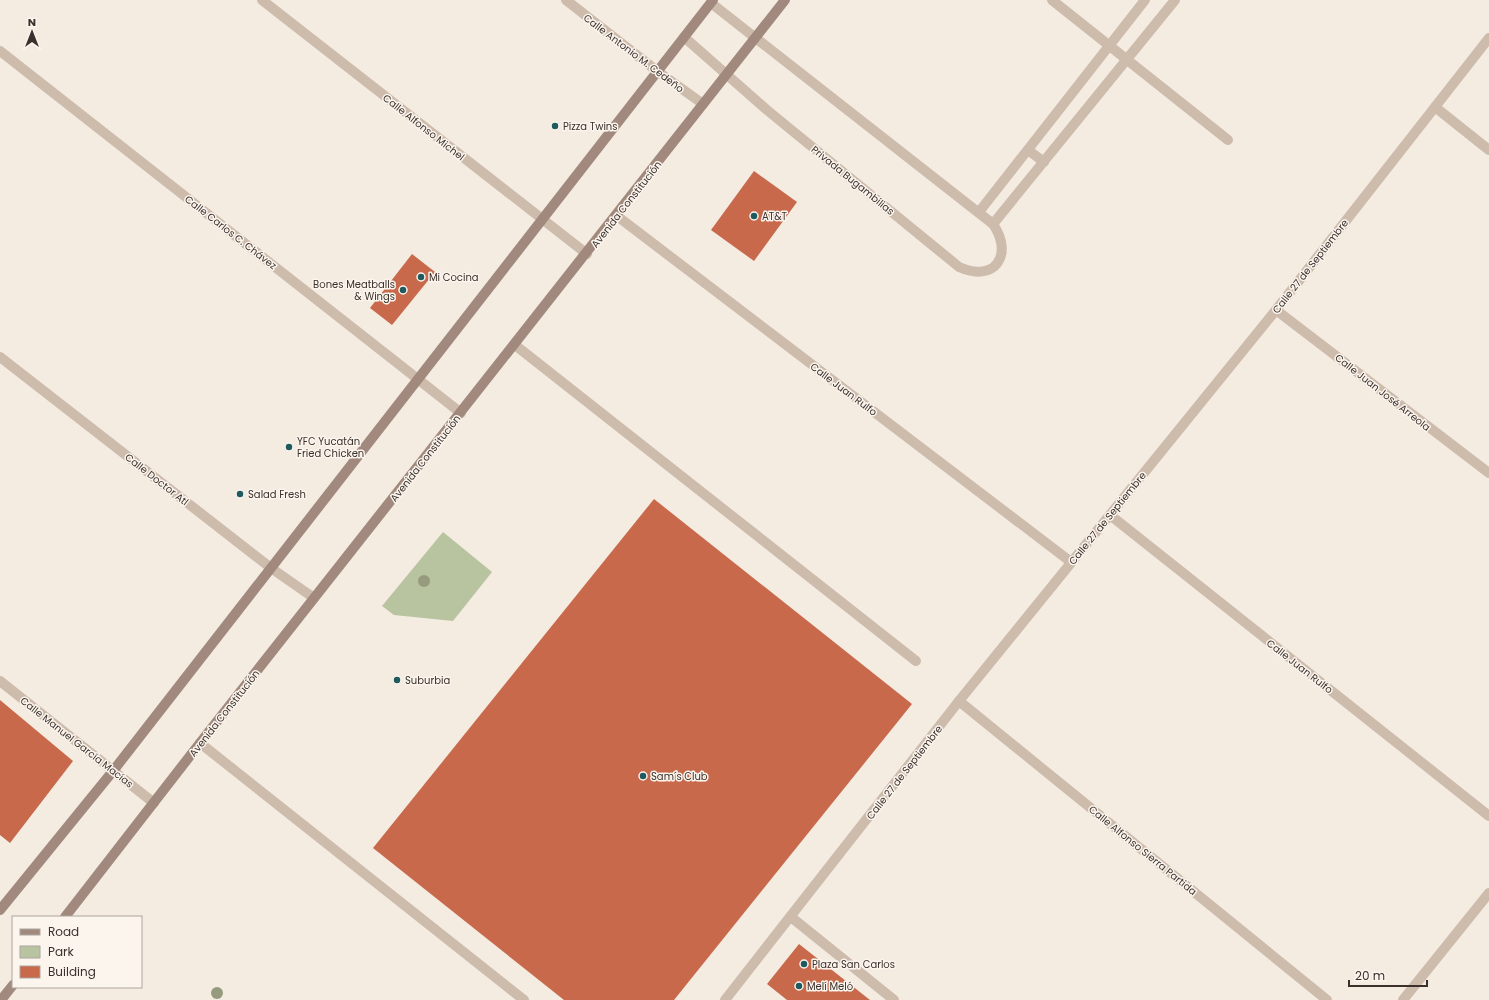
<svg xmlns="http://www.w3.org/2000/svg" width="1489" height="1000" font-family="Poppins,sans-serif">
	<rect width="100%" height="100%" fill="#f4ebe1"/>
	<path fill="#b8c4a0" d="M443,532L492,572L453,621L394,615L382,606Z"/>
	<g fill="#c8694b">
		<path d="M754,171L797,202L754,261L711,230Z"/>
		<path d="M412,254L435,272L392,325L370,308Z"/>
		<path d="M654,499L912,704L674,1000H564L373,848Z"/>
		<path d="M0,700L73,761L10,843L0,835Z"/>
		<path d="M799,944L870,1000H787L767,984Z"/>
	</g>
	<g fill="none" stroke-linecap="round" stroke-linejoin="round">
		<g stroke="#cdbbac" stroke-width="10">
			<path d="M515,345L916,661"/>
			<path d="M200,743L524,1000"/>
		</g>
		<g stroke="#cdbbac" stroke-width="10">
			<path d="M262,0L587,254"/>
			<path d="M566,0L657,71L703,104"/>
			<path d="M1052,0L1228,140"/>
			<path d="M684,37L767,110L959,267C995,283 1014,255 993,224L711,3"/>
			<path d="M0,51L461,413"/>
			<path d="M1435,107L1489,150"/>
			<path d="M1028,150L1044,162"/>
			<path d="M979,212L1145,0"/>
			<path d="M617,216L1071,562"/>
			<path d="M993,224L1175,0"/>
			<path d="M1276,310L1489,473"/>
			<path d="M0,357L271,568L314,598"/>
			<path d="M1110,515L1489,816"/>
			<path d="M0,681L154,803"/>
			<path d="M959,701L1327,1000"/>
			<path d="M791,917L894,1000"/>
			<path d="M725,1000L959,701L1276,310L1489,38"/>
			<path d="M1403,1000L1489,893"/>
		</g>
		<g stroke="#a18a7d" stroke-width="10">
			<path d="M0,910L113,771L713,0"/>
			<path d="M65,917L200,743L785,0"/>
			<path d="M1,1000L13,985"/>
		</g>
	</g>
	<g fill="#969b7f">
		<circle cx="424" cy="581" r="6"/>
		<circle cx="217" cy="993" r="6"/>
	</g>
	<g fill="#1f5a5e" stroke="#fbf5ee" stroke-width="1.5">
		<circle cx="555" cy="126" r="4"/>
		<circle cx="754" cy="216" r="4"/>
		<circle cx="421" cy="277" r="4"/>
		<circle cx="403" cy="290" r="4"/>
		<circle cx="289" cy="447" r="4"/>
		<circle cx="240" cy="494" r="4"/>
		<circle cx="397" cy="680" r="4"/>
		<circle cx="643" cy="776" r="4"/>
		<circle cx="804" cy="964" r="4"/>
		<circle cx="799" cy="986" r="4"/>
	</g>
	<g text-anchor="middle" stroke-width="3" stroke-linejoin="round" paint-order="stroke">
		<g font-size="10" fill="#3b302b" stroke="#fbf5ee">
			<text transform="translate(634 53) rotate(37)" y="4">Calle Antonio M. Cedeño</text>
			<text transform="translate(424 127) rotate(38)" y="4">Calle Alfonso Michel</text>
			<text transform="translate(853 180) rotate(39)" y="4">Privada Bugambilias</text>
			<text transform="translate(626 204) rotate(-52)" y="4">Avenida Constitución</text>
			<text transform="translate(231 232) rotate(38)" y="4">Calle Carlos C. Chávez</text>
			<text transform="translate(1310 266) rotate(-52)" y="4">Calle 27 de Septiembre</text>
			<text transform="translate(844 389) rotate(37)" y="4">Calle Juan Rulfo</text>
			<text transform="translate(1383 392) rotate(38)" y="4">Calle Juan José Arreola</text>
			<text transform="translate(425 458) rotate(-52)" y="4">Avenida Constitución</text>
			<text transform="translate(157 479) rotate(38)" y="4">Calle Doctor Atl</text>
			<text transform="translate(1107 518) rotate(-51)" y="4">Calle 27 de Septiembre</text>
			<text transform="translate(1300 666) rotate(38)" y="4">Calle Juan Rulfo</text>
			<text transform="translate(224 713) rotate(-52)" y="4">Avenida Constitución</text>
			<text transform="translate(77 742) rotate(38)" y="4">Calle Manuel García Macías</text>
			<text transform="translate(904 772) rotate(-52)" y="4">Calle 27 de Septiembre</text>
			<text transform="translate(1143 850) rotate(39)" y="4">Calle Alfonso Sierra Partida</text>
		</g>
		<g font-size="10" fill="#3b302b" stroke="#fbf5ee" text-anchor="start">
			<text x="563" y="130">Pizza Twins</text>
			<text x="762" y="220">AT&amp;T</text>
			<text x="429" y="281">Mi Cocina</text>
			<text x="395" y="288" text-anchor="end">Bones Meatballs<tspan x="395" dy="12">&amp; Wings</tspan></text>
			<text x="297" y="445">YFC Yucatán<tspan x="297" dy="12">Fried Chicken</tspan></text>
			<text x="248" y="498">Salad Fresh</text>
			<text x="405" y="684">Suburbia</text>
			<text x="651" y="780">Sam´s Club</text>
			<text x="812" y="968">Plaza San Carlos</text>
			<text x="807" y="990">Melí Meló</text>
		</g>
	</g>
	<rect x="12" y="916" width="130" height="72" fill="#fbf5ee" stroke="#aea6a0"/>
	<rect x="20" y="929" width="20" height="6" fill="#a18a7d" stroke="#aea6a0"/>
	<text x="48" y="936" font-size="12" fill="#3b302b">Road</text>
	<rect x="20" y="946" width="20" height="12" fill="#b8c4a0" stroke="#aea6a0"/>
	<text x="48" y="956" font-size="12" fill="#3b302b">Park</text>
	<rect x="20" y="966" width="20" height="12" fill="#c8694b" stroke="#aea6a0"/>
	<text x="48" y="976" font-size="12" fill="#3b302b">Building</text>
	<g transform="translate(32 32)" stroke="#fbf5ee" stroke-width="3" paint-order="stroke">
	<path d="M0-3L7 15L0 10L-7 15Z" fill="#3b302b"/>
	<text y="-6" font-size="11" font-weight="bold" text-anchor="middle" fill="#3b302b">N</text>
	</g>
	<path d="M1349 980v6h78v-6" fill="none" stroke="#3b302b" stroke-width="2"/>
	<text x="1355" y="980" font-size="12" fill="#3b302b" stroke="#fbf5ee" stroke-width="3" paint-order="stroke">20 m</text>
</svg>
